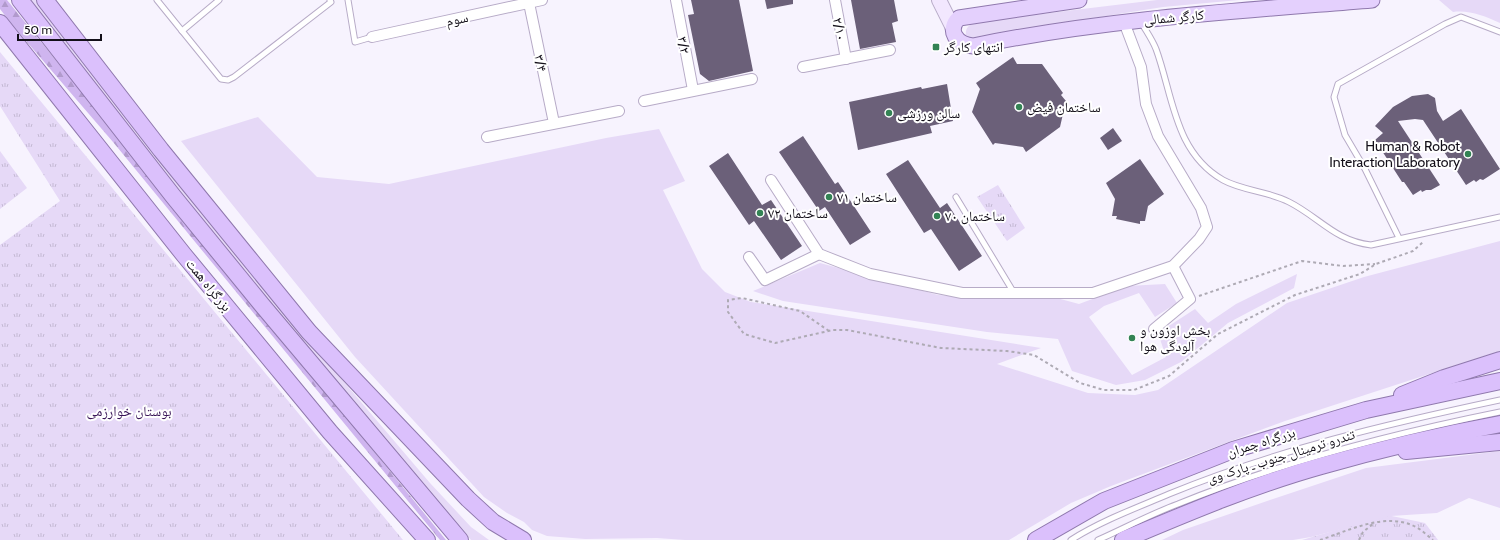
<svg xmlns="http://www.w3.org/2000/svg" width="1500" height="540" font-family="Cabin,'Noto Naskh Arabic',sans-serif">
	<defs>
		<pattern id="grass-tufts" width="24" height="20" patternUnits="userSpaceOnUse"><rect width="24" height="20" fill="#e6d9f7"/><path d="M3 7l-1-3M5 7V3M7 7l1-3M15 17l-1-3M17 17v-4M19 17l1-3" fill="none" stroke="#c4b9d3"/></pattern>
		<pattern id="forest-firs" width="22" height="20" patternUnits="userSpaceOnUse"><rect width="22" height="20" fill="#cfb5ef"/><path d="M5 1l3.5 6h-7zM16 11l3.5 6h-7z" fill="#b19acc"/></pattern>
	</defs>
	<rect width="100%" height="100%" fill="#f7f3fe"/>
	<g fill="url(#grass-tufts)">
		<path d="M0,52L403,540H0V245L60,201L0,106Z"/>
		<path d="M0,151L27,188L0,209Z"/>
		<path d="M998,185L1025,228L1007,241L977,197Z"/>
		<path d="M1387,515L1425,523L1438,540H1302Z"/>
	</g>
	<path fill="url(#forest-firs)" d="M0,0H7L446,540H440L113,142L14,27L0,9Z"/>
	<g fill="#e6d9f7">
		<path d="M30,0H38L201,212L258,281L430,483L471,527L489,540H471L196,216Z"/>
		<path d="M1157,0H1239L1163,7L1112,15L976,43L966,38C965,29 967,26 975,22Z"/>
		<path d="M1439,0H1500V23C1484,16 1470,10 1453,12Z"/>
		<path d="M258,117L317,177L389,184L606,138L659,129L685,181L663,190L702,269L725,292L751,302L1041,348L997,364L1088,393L1135,395L1158,390L1287,303L1364,277L1500,241V351L1285,421L1111,486L1071,503L1009,540H685L657,538L585,539L547,536L532,530L524,522L507,513L484,497L355,357L181,141Z"/>
		<path d="M820,263L938,295L990,299L1053,297L1079,304L1127,286L1165,284L1177,303L1155,317L1139,293L1104,306L1089,317L1132,375L1166,357L1158,333L1195,309L1208,323L1236,304L1297,274L1294,288L1228,323L1181,362L1145,380L1116,385L1072,371L1058,339L987,332L783,301L753,291Z"/>
		<path d="M1500,451V508L1469,498L1437,513L1391,516L1311,537L1293,540H1162L1183,530L1270,500L1366,468Z"/>
	</g>
	<g fill="#6b6079">
		<path d="M691,0H739L753,71L709,81L700,74L688,15L694,14Z"/>
		<path d="M765,0H793V4L767,9Z"/>
		<path d="M851,0H894L898,21L892,23L896,42L860,49Z"/>
		<path d="M1013,57L1017,64H1042L1063,93L1061,95L1066,101L1060,127L1026,152L1023,147L995,143L993,145L972,112L980,89L976,83Z"/>
		<path d="M947,84L953,121L930,126L932,133L858,150L849,102L921,87L922,89Z"/>
		<path d="M1428,94L1435,98L1437,111L1443,121L1461,109L1500,169L1483,180L1480,179L1476,182L1474,180L1466,185L1423,120L1415,119L1398,121L1440,185L1431,190H1426L1422,192L1421,190L1413,195L1404,182H1402L1375,140L1383,133L1375,126L1393,107L1412,96Z"/>
		<path d="M1113,128L1122,141L1108,150L1100,138Z"/>
		<path d="M803,136L835,184L838,182L871,232L850,245L825,207L819,211L779,152Z"/>
		<path d="M728,153L762,205L771,200L802,246L781,260L754,221L749,225L709,166Z"/>
		<path d="M1140,159L1164,194L1148,206L1145,221H1140V224L1116,219L1117,216H1112L1115,199L1106,183Z"/>
		<path d="M908,160L940,208L947,203L982,256L959,271L931,229L924,233L886,174Z"/>
	</g>
	<g fill="none" stroke-linecap="round" stroke-linejoin="round">
		<g stroke="#b7abc7" stroke-width="7">
			<g id="service">
				<path d="M157,0L221,79L228,80L234,77L331,2L330,0"/>
				<path d="M348,0L355,42L372,37"/>
				<path d="M1141,22C1146,31 1152,39 1156,49C1173,95 1174,152 1223,180C1243,191 1268,191 1289,202C1319,217 1335,241 1371,245L1500,217"/>
				<path d="M182,31L219,0"/>
				<path d="M956,197L1014,293"/>
				<path d="M1399,238L1365,169L1345,135L1334,97L1338,84L1445,24L1461,17L1500,32"/>
				<path d="M1071,540C1101,521 1136,508 1169,494C1276,450 1387,424 1500,400"/>
				<path d="M1098,540C1125,528 1151,514 1178,504C1281,462 1391,434 1500,412"/>
			</g>
		</g>
		<g stroke="#b7abc7" stroke-width="12">
			<g id="minor">
				<path d="M676,0L693,90"/>
				<path d="M835,0L846,59"/>
				<path d="M529,3L554,123"/>
				<path d="M372,37L542,0"/>
				<path d="M803,67L890,50"/>
				<path d="M644,101L752,79"/>
				<path d="M487,137L619,111"/>
				<path d="M771,180L819,254L870,274L962,293H1093L1173,266L1199,239L1207,227L1201,208L1158,136L1146,104L1141,67L1124,22"/>
				<path d="M749,257L765,280L819,254"/>
				<path d="M1154,329L1190,299L1173,266"/>
			</g>
		</g>
		<g stroke="#b7abc7" stroke-width="16">
			<path id="secondary" d="M939,0L953,28"/>
		</g>
		<g stroke="#8f78ad" stroke-width="17">
			<path id="primary" d="M1079,0L959,18C946,30 957,45 973,46C1104,19 1238,11 1372,0"/>
		</g>
		<g stroke="#8f78ad" stroke-width="18">
			<g id="trunk">
				<path d="M20,0L173,196L262,305L460,540"/>
				<path d="M45,0L161,150L309,332L468,499L493,522L523,540"/>
				<path d="M0,23L184,255L330,432L427,540"/>
				<path d="M1402,395L1444,378L1500,360"/>
				<path d="M1406,451L1500,442"/>
				<path d="M1036,540L1104,501L1233,450L1366,410L1500,381"/>
				<path d="M1123,540C1187,513 1253,485 1321,466C1380,449 1440,435 1500,424"/>
			</g>
		</g>
		<g stroke="#aeaab4" stroke-width="2" stroke-dasharray="3 3" stroke-linecap="butt">
			<path d="M1199,296L1302,261L1343,266L1375,264"/>
			<path d="M829,331L800,311L742,298L728,300V312L744,334L775,343L833,330H847L941,348L1007,351L1034,355L1080,383L1104,390H1134L1169,376L1218,334L1295,295L1360,274L1376,264L1413,251L1423,242"/>
			<path d="M1320,540C1348,531 1386,511 1416,527C1422,530 1428,536 1433,540"/>
			<path d="M1359,540L1363,532L1374,523"/>
		</g>
		<use href="#service" stroke="#fff" stroke-width="5"/>
		<use href="#minor" stroke="#fff" stroke-width="10"/>
		<use href="#secondary" stroke="#f2e7fe" stroke-width="14"/>
		<use href="#primary" stroke="#e4d0fd" stroke-width="15"/>
		<use href="#trunk" stroke="#dbc0fc" stroke-width="16"/>
	</g>
	<g fill="#338354" stroke="#fff" stroke-width="1.5">
		<rect x="932" y="43" width="8" height="8" rx="2"/>
		<circle cx="1019" cy="107" r="4"/>
		<circle cx="889" cy="113" r="4"/>
		<circle cx="1468" cy="154" r="4"/>
		<circle cx="829" cy="197" r="4"/>
		<circle cx="760" cy="213" r="4"/>
		<circle cx="937" cy="216" r="4"/>
		<circle cx="1132" cy="338" r="4"/>
	</g>
	<g text-anchor="middle" stroke-width="4" stroke-linejoin="round" paint-order="stroke">
		<g font-size="14" fill="#130f19" stroke="#fff">
			<text transform="translate(1174 17) rotate(-5)" y="5">کارگر شمالی</text>
			<text transform="translate(457 19) rotate(-12)" y="5">سوم</text>
			<text transform="translate(840 29) rotate(79)" y="5">۲/۱۰</text>
			<text transform="translate(684 45) rotate(79)" y="5">۳/۲</text>
			<text transform="translate(541 63) rotate(78)" y="5">۳/۴</text>
			<text transform="translate(209 285) rotate(51)" y="5">بزرگراه همت</text>
			<text transform="translate(1261 442) rotate(-17)" y="5">بزرگراه چمران</text>
			<text transform="translate(1281 456) rotate(-17)" y="5">تندرو ترمینال جنوب ـ پارک وی</text>
		</g>
		<g font-size="14" fill="#130f19" stroke="#fff" text-anchor="start">
			<text x="944" y="52">انتهای کارگر</text>
			<text x="1027" y="112">ساختمان فیض</text>
			<text x="897" y="118">سالن ورزشی</text>
			<text x="1460" y="151" text-anchor="end">Human &amp; Robot<tspan x="1460" dy="16">Interaction Laboratory</tspan></text>
			<text x="837" y="202">ساختمان ۷۱</text>
			<text x="768" y="218">ساختمان ۷۲</text>
			<text x="945" y="221">ساختمان ۷۰</text>
			<text x="1140" y="335">بخش اوزون و<tspan x="1140" dy="16">آلودگی هوا</tspan></text>
		</g>
		<g font-size="14" fill="#391558" stroke="#fff">
			<text x="129" y="416">بوستان خوارزمی</text>
		</g>
	</g>
	<path d="M18 34v6h83v-6" fill="none" stroke="#130f19" stroke-width="2"/>
	<text x="24" y="34" font-size="12" fill="#130f19" stroke="#ffffff" stroke-width="3" paint-order="stroke">50 m</text>
</svg>
